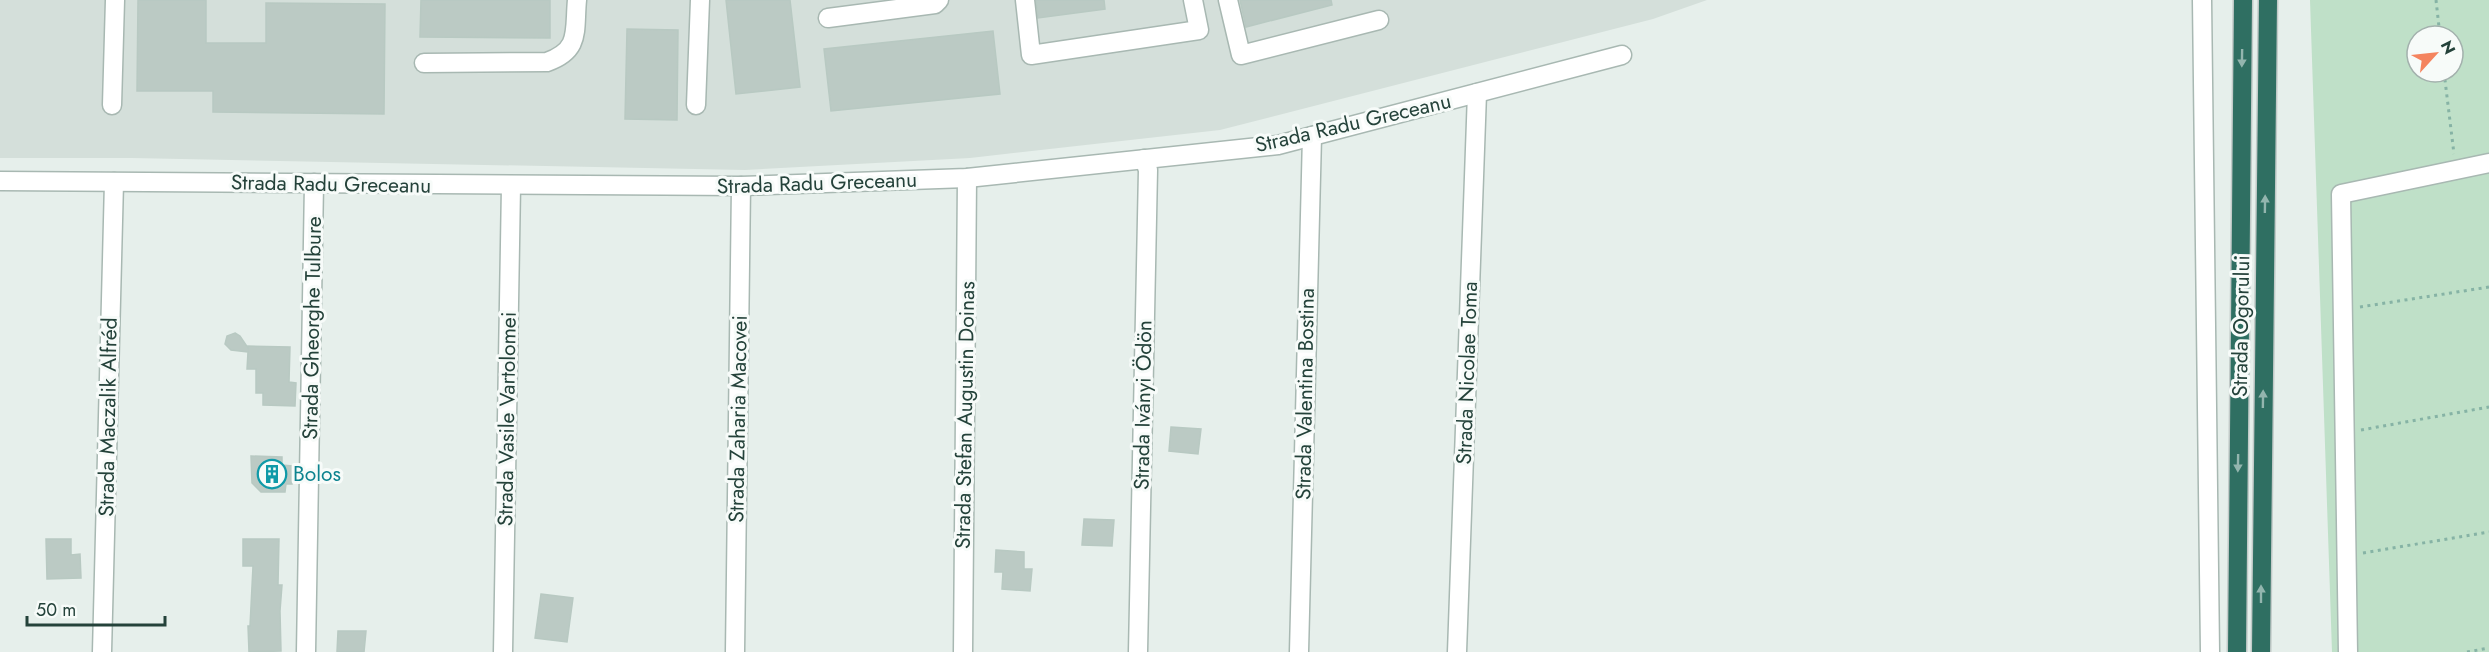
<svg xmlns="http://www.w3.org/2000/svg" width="2489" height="652" font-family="Jost,sans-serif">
	<rect width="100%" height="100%" fill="#e6efeb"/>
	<path fill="#d4dfda" d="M0,0H1707L1653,19L1220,130L970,158L745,170L132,158H0Z"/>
	<path fill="#bfe0c8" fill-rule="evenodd" d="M2310,0H2489V652H2332ZM2417,36H2453V72H2417Z"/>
	<g fill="#bbcac4" stroke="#b8c9c2" stroke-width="1.5">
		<path d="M138,0H206V43H266V3L385,4L384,114L213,112V91H137Z"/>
		<path d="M421,0H550V38L420,37Z"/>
		<path d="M726,0H790L800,87L736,94Z"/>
		<path d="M1036,0H1104L1105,9L1038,18Z"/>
		<path d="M1240,0H1331L1332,5L1246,27Z"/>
		<path d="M627,29L678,30L677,120L625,119Z"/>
		<path d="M993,31L1000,94L831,111L824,49Z"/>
		<path d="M235,333L240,336L248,348V346L290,347L289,382L296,383L295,406L263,405V393H256V369H247L248,352L231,350L225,344L227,336Z"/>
		<path d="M1171,427L1201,429L1198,454L1169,451Z"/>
		<path d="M251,456L282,457V465L292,466V484H286L285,492H261L252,483Z"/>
		<path d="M1084,519L1114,520L1112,546L1082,545Z"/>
		<path d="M46,539H71V555L80,554L81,578L47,579Z"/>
		<path d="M243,539H279L278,585H282L280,611L281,651L249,652L248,626H250L253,566H243Z"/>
		<path d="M996,550L1024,552V569H1032L1030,591L1002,589L1003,572H995Z"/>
		<path d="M541,594L573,598L567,642L535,638Z"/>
		<path d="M338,631H366L364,652H337Z"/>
	</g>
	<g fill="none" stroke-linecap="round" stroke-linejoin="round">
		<g stroke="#a8b8b2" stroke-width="21">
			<g id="minor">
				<path d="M1025,0L1031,55L1199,30L1193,0"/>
				<path d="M1228,0L1241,55L1379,20"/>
				<path d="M2202,0L2210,652"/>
				<path d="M828,18L935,4L939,0"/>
				<path d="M424,63L547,62C581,50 574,31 577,0"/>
				<path d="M112,105L115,0"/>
				<path d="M696,105L700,0"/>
				<path d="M0,181L741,186L967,178L1278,145L1622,55"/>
				<path d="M102,652L114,182"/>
				<path d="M306,652L314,183"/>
				<path d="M503,652L511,186"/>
				<path d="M735,652L741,186"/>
				<path d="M963,652L967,178"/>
				<path d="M1138,652L1148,170L1144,159"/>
				<path d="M1299,652L1312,136"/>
				<path d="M1457,652L1477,93"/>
				<path d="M2348,652L2341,194L2489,163"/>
			</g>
		</g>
		<g stroke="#c2cac8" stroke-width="21">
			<g id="highway">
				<path d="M2237,652L2243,0"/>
				<path d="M2261,652L2268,0"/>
			</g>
		</g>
		<g stroke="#86b3a5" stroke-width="3" stroke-dasharray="3 4.5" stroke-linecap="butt">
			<path d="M2436,0L2440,36"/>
			<path d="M2444,72L2454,154"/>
			<path d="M2360,307L2489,287"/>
			<path d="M2361,430L2489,407"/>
			<path d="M2363,553L2489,532"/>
			<path d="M2467,652L2489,648"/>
		</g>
		<use href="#minor" stroke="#fff" stroke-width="18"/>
		<use href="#highway" stroke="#2f6f62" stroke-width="18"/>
	</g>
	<defs><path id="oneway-solid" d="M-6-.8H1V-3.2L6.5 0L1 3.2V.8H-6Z" transform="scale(1.5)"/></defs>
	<g fill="#93b5ae">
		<use href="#oneway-solid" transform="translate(2242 58) rotate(91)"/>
		<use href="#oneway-solid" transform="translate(2265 204) rotate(-89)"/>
		<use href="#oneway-solid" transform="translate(2263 399) rotate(-89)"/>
		<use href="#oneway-solid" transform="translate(2238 463) rotate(91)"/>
		<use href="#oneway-solid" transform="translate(2261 594) rotate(-90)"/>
	</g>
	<defs>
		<g id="building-ring" transform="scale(1.5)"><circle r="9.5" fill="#f7fbf9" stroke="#0f9aa8" stroke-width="1.5"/><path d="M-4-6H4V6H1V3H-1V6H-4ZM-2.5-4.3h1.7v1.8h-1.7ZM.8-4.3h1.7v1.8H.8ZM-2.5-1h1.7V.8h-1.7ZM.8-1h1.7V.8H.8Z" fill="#0f9aa8"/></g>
	</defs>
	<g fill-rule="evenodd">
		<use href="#building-ring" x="272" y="474"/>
	</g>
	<g text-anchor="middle" stroke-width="6" stroke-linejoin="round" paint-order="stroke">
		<g font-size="21" fill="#24423a" stroke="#f7fbf9">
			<text transform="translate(1353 123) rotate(-13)" y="7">Strada Radu Greceanu</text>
			<text transform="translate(817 183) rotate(-2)" y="7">Strada Radu Greceanu</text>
			<text transform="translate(331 184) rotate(1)" y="7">Strada Radu Greceanu</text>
			<text transform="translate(2241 326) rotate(-89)" y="7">Strada Ogorului</text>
			<text transform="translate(312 328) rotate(-89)" y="7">Strada Gheorghe Tulbure</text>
			<text transform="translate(1467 373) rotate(-88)" y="7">Strada Nicolae Toma</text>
			<text transform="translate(1305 394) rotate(-89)" y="7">Strada Valentina Bostina</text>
			<text transform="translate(1143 405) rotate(-89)" y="7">Strada Iványi Ödön</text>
			<text transform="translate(965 415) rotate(-89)" y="7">Strada Stefan Augustin Doinas</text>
			<text transform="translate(108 417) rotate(-89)" y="7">Strada Maczalik Alfréd</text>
			<text transform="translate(507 419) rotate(-89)" y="7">Strada Vasile Vartolomei</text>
			<text transform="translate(738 419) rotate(-89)" y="7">Strada Zaharia Macovei</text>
		</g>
		<g font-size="21" fill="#0d838f" stroke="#f7fbf9" text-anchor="start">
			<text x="293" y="481">Bolos</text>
		</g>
	</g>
	<g transform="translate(2435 54) rotate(63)"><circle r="28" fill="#f7fbf9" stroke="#a3b1ad" stroke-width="1.5"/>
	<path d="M0-4.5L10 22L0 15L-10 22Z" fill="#f4845f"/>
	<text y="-9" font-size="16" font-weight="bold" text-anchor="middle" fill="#24423a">N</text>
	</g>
	<path d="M27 616v9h138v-9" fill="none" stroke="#24423a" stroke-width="3"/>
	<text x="36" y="616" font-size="18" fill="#24423a" stroke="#f7fbf9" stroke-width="4.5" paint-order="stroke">50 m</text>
</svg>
